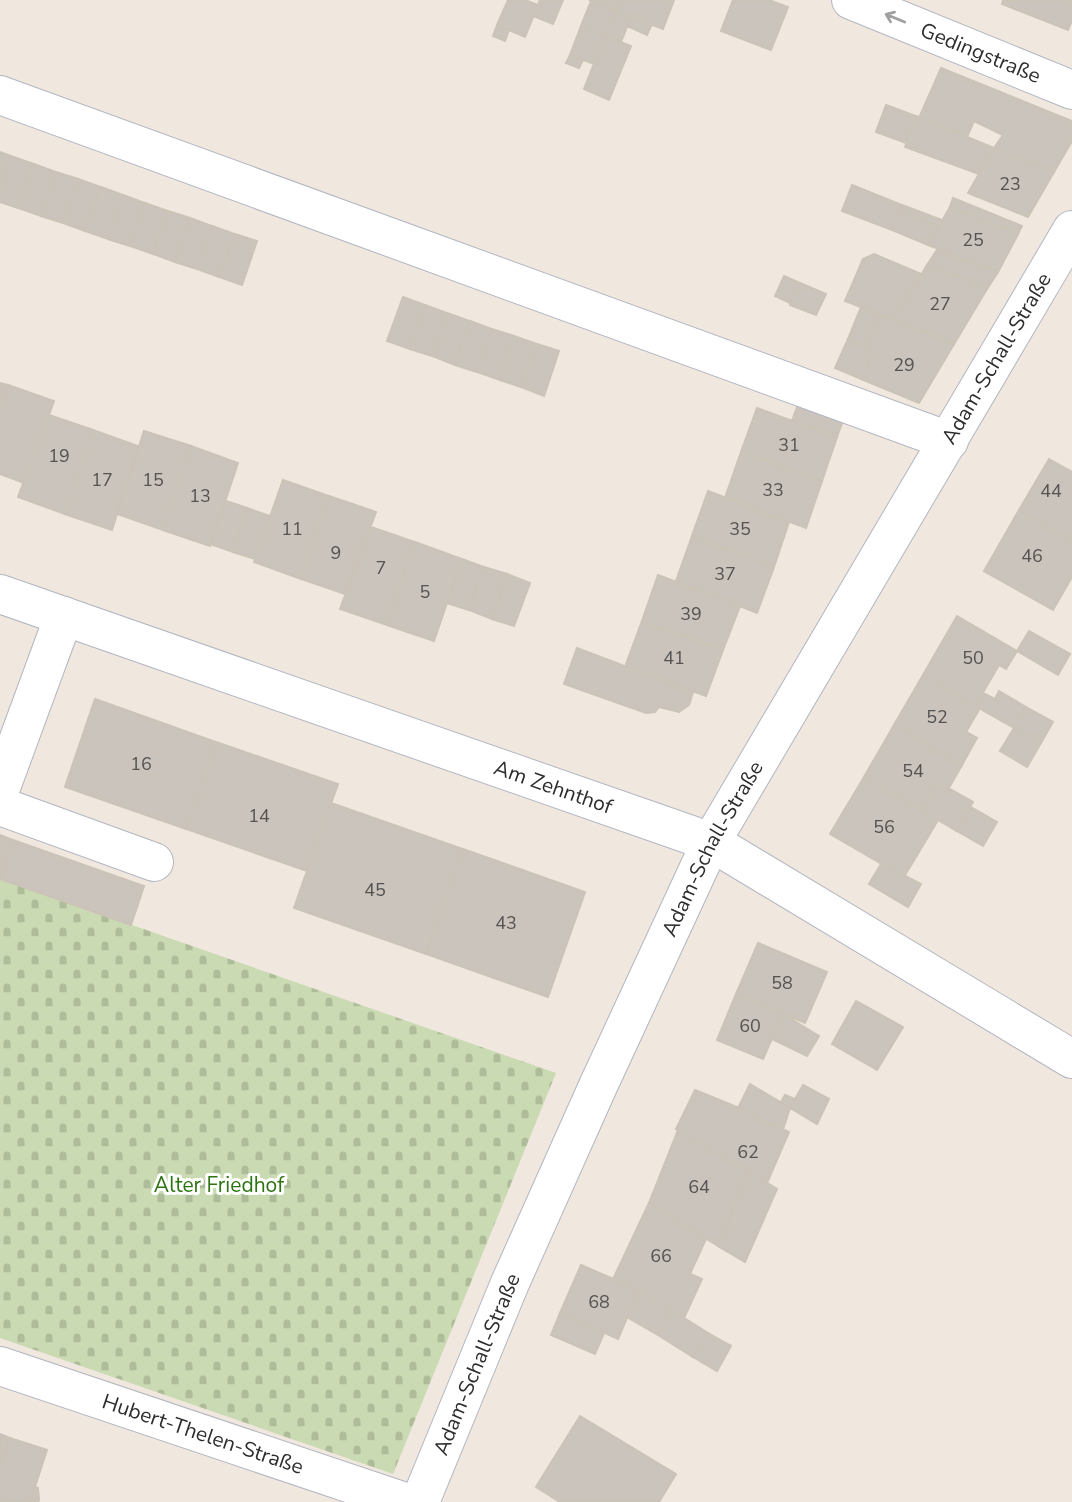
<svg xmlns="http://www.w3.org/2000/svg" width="1072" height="1502" font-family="'Nunito Sans',sans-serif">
	<defs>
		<pattern id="cemetery-stones" width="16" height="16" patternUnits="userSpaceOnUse" patternTransform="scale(1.75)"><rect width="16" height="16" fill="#cadbb3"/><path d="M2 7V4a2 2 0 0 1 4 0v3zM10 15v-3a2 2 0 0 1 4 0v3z" fill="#aebc9a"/></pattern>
	</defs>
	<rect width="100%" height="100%" fill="#f0e7de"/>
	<path fill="url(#cemetery-stones)" d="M0,879L556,1073L393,1474L0,1338Z"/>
	<g fill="#cbc4bd" stroke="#ccc3b7" stroke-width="2">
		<path d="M508,0H525L538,5L525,37L497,25Z"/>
		<path d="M540,0H563L553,24L533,16Z"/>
		<path d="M589,0H620L615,11Z"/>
		<path d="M620,0H674L663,29L615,11Z"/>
		<path d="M733,0H769L788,7L771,50L721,31Z"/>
		<path d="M1003,0H1072V20L1068,30L1002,4Z"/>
		<path d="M591,1L615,11L605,36L581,26Z"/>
		<path d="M615,11L631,17L621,42L605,36Z"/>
		<path d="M631,17L652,24L647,35L627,26Z"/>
		<path d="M497,25L509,30L505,41L493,36Z"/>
		<path d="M581,26L605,36L594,64L570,55Z"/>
		<path d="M605,36L631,46L609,100L584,89Z"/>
		<path d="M570,55L583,60L579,68L566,63Z"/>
		<path d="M941,68L1072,121V141L1054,172L994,148L1003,135L974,121L967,137L919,118Z"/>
		<path d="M886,105L916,116L906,143L876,132Z"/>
		<path d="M916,116L994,148L979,174L905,147Z"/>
		<path d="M994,148L1054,172L1028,217L968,193Z"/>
		<path d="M0,152L11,156L0,190Z"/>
		<path d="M11,156L34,164L18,208L0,202V190Z"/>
		<path d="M34,164L56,172L41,216L18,208Z"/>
		<path d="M56,172L78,179L63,223L41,216Z"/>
		<path d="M78,179L101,187L85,231L63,223Z"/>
		<path d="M852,185L902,205L892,230L842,211Z"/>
		<path d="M101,187L123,195L108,239L85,231Z"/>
		<path d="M123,195L145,203L130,246L108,239Z"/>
		<path d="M953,198L1022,226L1018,234L950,207Z"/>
		<path d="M145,203L168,211L153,254L130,246Z"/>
		<path d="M902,205L942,220L938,227L899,211Z"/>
		<path d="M950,207L1018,234L998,272L928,245Z"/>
		<path d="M168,211L190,218L175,262L153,254Z"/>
		<path d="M899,211L938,227L928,245L892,230Z"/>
		<path d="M190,218L212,226L197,269L175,262Z"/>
		<path d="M212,226L235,234L219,277L197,269Z"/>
		<path d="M235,234L257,241L242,285L219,277Z"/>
		<path d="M937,250L998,272L987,289L927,265Z"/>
		<path d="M874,254L921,274L894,320L845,301L863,259Z"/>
		<path d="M927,265L987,289L954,344L894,320Z"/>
		<path d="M784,276L800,283L790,303L775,296Z"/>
		<path d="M800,283L826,294L816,315L790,305Z"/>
		<path d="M403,297L425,305L410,349L387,341Z"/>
		<path d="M425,305L447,313L432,356L410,349Z"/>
		<path d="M861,307L878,314L866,346L848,339Z"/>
		<path d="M447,313L470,321L455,365L432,356Z"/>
		<path d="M878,314L954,344L919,403L861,379L874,350L866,346Z"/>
		<path d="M470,321L492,329L477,372L455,365Z"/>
		<path d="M492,329L514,336L500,380L477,372Z"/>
		<path d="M514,336L537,344L521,387L500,380Z"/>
		<path d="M848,339L874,350L861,379L835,368Z"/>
		<path d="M537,344L559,351L544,396L521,387Z"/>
		<path d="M0,383L8,385L0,407Z"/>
		<path d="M8,385L54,401L24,483L0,474V407Z"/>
		<path d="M801,396L846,412L837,437L792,421Z"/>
		<path d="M757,408L837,437L822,481L741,452Z"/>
		<path d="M49,415L93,430L65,514L18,497Z"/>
		<path d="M93,430L138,446L112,530L65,514Z"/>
		<path d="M144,431L191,446L163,530L117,514Z"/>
		<path d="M191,446L238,463L210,546L163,530Z"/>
		<path d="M741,452L822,481L806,528L725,498Z"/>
		<path d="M1049,459L1072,472V541L1019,510Z"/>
		<path d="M283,480L329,496L301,579L254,562Z"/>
		<path d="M708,491L789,522L774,567L692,536Z"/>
		<path d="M329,496L376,512L345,594L301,579Z"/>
		<path d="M226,501L247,508L233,552L210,544Z"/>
		<path d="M247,508L270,516L255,559L233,552Z"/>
		<path d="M1019,510L1072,541V577L1053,610L984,571Z"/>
		<path d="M371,527L415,542L387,625L340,609Z"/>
		<path d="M692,536L774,567L757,613L676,581Z"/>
		<path d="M415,542L462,559L434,641L387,625Z"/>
		<path d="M462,559L484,567L469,610L447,603Z"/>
		<path d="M484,567L507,574L492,619L469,610Z"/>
		<path d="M507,574L530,583L514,626L492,619Z"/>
		<path d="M658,575L740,606L723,650L642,621Z"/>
		<path d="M957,616L1017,651L1006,669L999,665L975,706L923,675Z"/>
		<path d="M642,621L723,650L706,696L625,667Z"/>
		<path d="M1029,631L1070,654L1058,675L1017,651Z"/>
		<path d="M577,648L693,692L689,705L679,712L659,707L655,712L646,713L564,684Z"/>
		<path d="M923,675L980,708L966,732L977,738L962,765L894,725Z"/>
		<path d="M999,691L1026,707L1014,728L975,706L983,693L995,699Z"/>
		<path d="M95,699L216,742L186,829L65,787Z"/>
		<path d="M1026,707L1053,722L1041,743L1014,728Z"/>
		<path d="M894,725L962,765L947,791L936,784L921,810L864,777Z"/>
		<path d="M1014,728L1041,743L1027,767L1000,751Z"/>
		<path d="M216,742L338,784L307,871L186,829Z"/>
		<path d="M864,777L938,820L904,877L830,834Z"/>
		<path d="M936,784L947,791L948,788L973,802L957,831L921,810Z"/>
		<path d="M331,803L463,849L426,954L294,908Z"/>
		<path d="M971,807L997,822L983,846L957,831Z"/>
		<path d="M0,835L13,840L0,878Z"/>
		<path d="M13,840L144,886L131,925L0,879Z"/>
		<path d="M463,849L585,892L548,997L426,954Z"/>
		<path d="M881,864L921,884L908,907L869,884Z"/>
		<path d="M758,943L827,972L805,1023L736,994Z"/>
		<path d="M736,994L783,1014L763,1059L717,1040Z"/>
		<path d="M856,1001L903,1027L877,1070L832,1044Z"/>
		<path d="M783,1014L819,1036L807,1056L772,1039Z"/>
		<path d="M750,1084L790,1108L783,1129L738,1108Z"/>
		<path d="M803,1085L829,1099L817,1124L790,1108Z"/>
		<path d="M695,1090L759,1116L758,1118L789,1132L767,1183L676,1129Z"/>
		<path d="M785,1095L795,1099L790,1108L781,1102Z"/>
		<path d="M678,1130L749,1172L718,1246L649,1203Z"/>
		<path d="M749,1172L777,1189L745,1262L718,1246Z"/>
		<path d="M649,1203L706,1239L690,1274L702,1279L684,1318L614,1277Z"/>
		<path d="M581,1265L639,1290L618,1339L560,1313Z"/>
		<path d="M639,1290L673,1311L658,1335L627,1317Z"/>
		<path d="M673,1311L708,1333L693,1357L658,1335Z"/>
		<path d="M560,1313L604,1333L595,1354L551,1335Z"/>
		<path d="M708,1333L731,1346L717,1371L693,1357Z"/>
		<path d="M580,1416L676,1474L659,1502H560L536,1487Z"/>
		<path d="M0,1434L10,1438L0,1467Z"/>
		<path d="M10,1438L47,1450L30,1502H0V1467Z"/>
		<path d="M35,1487L38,1488L39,1500L38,1502H30Z"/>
	</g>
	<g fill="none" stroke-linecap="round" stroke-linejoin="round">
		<g stroke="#b2b6c2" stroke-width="40">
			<g id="minor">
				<path id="s1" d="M851,0L1072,90"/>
				<path d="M0,95L949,441"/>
				<path id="s2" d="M0,594L711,842L1072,1059"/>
				<path d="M0,790L64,616"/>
				<path d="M0,806L154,862"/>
				<path id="s3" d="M0,1366L405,1502"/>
				<path id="s4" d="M420,1502L510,1283L598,1086L711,842L1072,230"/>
			</g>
		</g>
		<use href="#minor" stroke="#fff" stroke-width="38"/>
	</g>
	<defs><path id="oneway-shaft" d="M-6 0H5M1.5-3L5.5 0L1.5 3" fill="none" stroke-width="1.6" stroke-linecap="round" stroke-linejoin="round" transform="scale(1.75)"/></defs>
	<use stroke="#a0a0a0" href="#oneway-shaft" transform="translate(895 18) rotate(-158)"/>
	<g text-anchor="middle" stroke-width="6" stroke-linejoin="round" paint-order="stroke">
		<g font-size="18" fill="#545351">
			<text x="1010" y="190">23</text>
			<text x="973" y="246">25</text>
			<text x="940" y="310">27</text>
			<text x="904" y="371">29</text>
			<text x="789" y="451">31</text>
			<text x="59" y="462">19</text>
			<text x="102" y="486">17</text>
			<text x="153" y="486">15</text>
			<text x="773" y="496">33</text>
			<text x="1051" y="497">44</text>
			<text x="200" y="502">13</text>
			<text x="292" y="535">11</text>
			<text x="740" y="535">35</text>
			<text x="336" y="559">9</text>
			<text x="1032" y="562">46</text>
			<text x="381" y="574">7</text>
			<text x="725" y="580">37</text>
			<text x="425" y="598">5</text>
			<text x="691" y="620">39</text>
			<text x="674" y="664">41</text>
			<text x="973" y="664">50</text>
			<text x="937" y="723">52</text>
			<text x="141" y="770">16</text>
			<text x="913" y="777">54</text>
			<text x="259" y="822">14</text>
			<text x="884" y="833">56</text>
			<text x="375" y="896">45</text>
			<text x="506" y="929">43</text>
			<text x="782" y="989">58</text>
			<text x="750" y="1032">60</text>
			<text x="748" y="1158">62</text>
			<text x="699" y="1193">64</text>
			<text x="661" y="1262">66</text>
			<text x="599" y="1308">68</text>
		</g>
		<g font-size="21" fill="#2d2d2d" stroke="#fff">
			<text dy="7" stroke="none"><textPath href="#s1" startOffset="140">Gedingstraße</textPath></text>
			<text dy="7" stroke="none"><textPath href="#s4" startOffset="1283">Adam-Schall-Straße</textPath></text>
			<text dy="7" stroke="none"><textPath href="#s2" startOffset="586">Am Zehnthof</textPath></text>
			<text dy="7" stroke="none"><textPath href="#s4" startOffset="716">Adam-Schall-Straße</textPath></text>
			<text dy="7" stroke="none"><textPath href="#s4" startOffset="149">Adam-Schall-Straße</textPath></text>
			<text dy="7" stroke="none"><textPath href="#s3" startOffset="214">Hubert-Thelen-Straße</textPath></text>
		</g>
		<g font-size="21" fill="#2e7412" stroke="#fff">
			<text x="219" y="1192">Alter Friedhof</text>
		</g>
	</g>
</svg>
